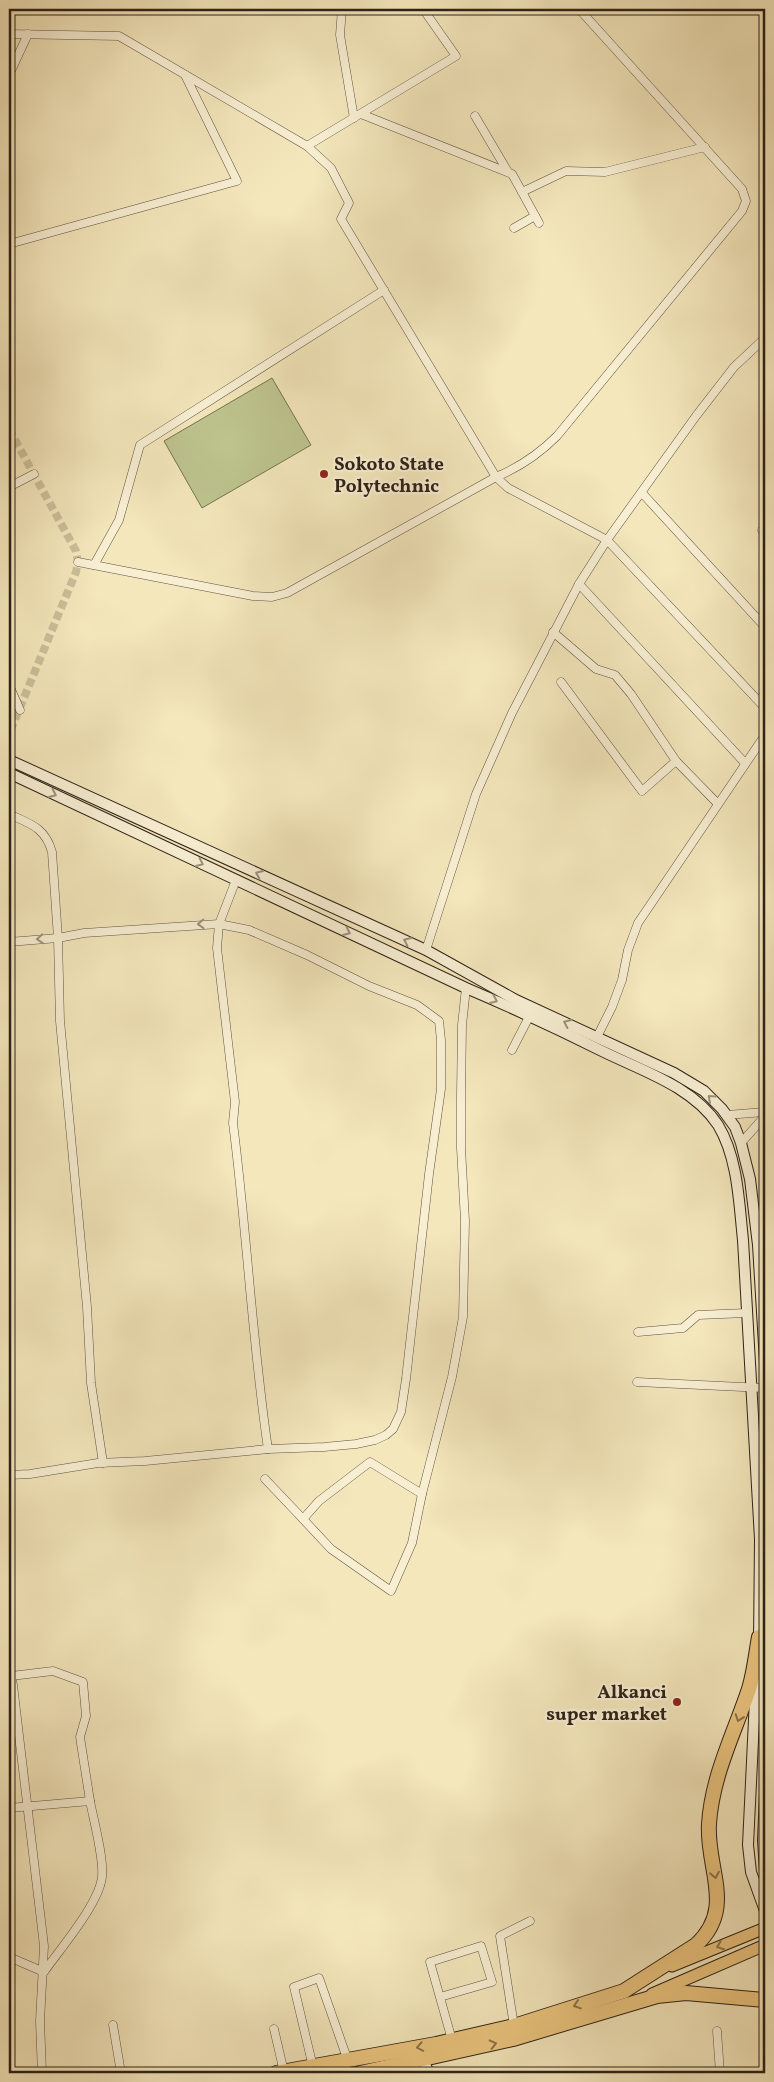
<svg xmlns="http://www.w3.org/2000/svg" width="774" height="2082" font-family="Vollkorn,serif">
	<rect width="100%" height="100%" fill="#f4e7bc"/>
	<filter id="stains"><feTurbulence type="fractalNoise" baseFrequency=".004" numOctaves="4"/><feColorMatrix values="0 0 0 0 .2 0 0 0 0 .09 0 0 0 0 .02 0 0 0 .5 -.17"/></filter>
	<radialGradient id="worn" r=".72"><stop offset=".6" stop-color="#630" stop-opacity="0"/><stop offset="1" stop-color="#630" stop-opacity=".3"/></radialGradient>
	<path fill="#bec58f" stroke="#767353" d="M272,378L311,445L202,508L164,441Z"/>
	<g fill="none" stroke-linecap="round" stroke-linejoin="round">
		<path stroke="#ccbf9b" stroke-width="8" stroke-dasharray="8 4" stroke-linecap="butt" d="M9,429L76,551L78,562L76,572L9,734"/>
		<g stroke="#5f5240" stroke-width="9">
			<g id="street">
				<path d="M342,9L340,35L354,118"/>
				<path d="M9,34L119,36L307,146L331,168L349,203L341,219L496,477L508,488L607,540L765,708"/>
				<path d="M9,75L28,34"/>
				<path d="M361,114L512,174L522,192L566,171L605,172L705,147"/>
				<path d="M475,116L508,172"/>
				<path d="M307,146L456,56L423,9"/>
				<path d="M522,192L539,223"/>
				<path d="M514,228L535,216"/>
				<path d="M9,244L237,181L185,75"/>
				<path d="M9,487L34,474"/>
				<path d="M642,493L765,627"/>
				<path d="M762,530L765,534"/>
				<path d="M78,562L253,596L272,597L287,593L496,477C520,467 539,454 557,436L742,211L746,201L742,189L579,9"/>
				<path d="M94,565L119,520L140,445L384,290"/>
				<path d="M579,584L745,763"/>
				<path d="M553,632L596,669L615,675L631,694L676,761L718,804"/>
				<path d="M561,682L642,791L676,761"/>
				<path d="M9,685L20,710"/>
				<path d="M9,814C30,824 45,827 52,852L58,938L60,1021L87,1307L91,1383L103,1463"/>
				<path d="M236,880L219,924L217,948L235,1102L233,1123C247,1232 252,1341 268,1449"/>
				<path d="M9,942L58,938L84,933L219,924L249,930L307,955L369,986L417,1005L439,1021L441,1040V1089L429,1174L406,1379L401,1412L393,1429L386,1435L375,1440L356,1444L324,1447L268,1449L145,1461L98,1463L30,1474L9,1475"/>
				<path d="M426,950L476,794L512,713L579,584L607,540L696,416L734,367L765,338"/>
				<path d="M597,1037L612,1007L622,980L628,950L638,923L765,735"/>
				<path d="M512,1050L530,1015"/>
				<path d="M727,1115L765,1112"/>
				<path d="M741,1143L765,1116"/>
				<path d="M638,1332L683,1328L698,1315L746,1313"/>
				<path d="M637,1382L765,1388"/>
				<path d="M755,1446L765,1445"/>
				<path d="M265,1479L303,1519L319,1501L370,1462L422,1494L452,1377L463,1317L465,1221L461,1148V1095L462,1025L466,988"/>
				<path d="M303,1519L331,1549L391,1591L412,1543L422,1494"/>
				<path d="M9,1676H11L13,1685L44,1946L40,2021L42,2073"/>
				<path d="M11,1676L53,1671L83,1682L86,1716L80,1737L90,1801"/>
				<path d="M9,1808L90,1801C94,1822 104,1858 102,1877C99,1904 60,1949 44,1972L9,1957"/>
				<path d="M440,1997L492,1982L481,1946L430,1962L452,2040"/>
				<path d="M113,2025L121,2073"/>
				<path d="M514,2026L500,1936L530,1921"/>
				<path d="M274,2029L284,2072"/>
				<path d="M717,2031L720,2073"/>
				<path d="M313,2067L294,1987L319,1978L348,2061"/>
			</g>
		</g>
		<g stroke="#2d2117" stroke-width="12">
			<g id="secondary">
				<path d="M9,760L426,950L516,1000L674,1073L704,1091L722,1109L735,1127L741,1143L750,1179L758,1245L765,1362"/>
				<path d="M9,773L466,988C513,1008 558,1029 604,1052C643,1071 693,1087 718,1125C738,1158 739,1203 743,1240L760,1539L759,1644"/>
				<path d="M756,1678L748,1845L751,1872L765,1911"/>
				<path d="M765,1794L763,1840L765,1872"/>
				<path d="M423,2060L429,2073"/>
			</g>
		</g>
		<g stroke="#2d2117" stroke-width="13">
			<g id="primary">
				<path d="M672,1966L765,1928"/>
				<path d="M652,1994L765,1945"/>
			</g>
		</g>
		<g stroke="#2d2117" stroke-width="16">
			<g id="highway">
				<path d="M276,2073L436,2044L514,2026L624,1991L696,1945C736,1908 706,1869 709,1824C712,1776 734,1734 749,1689C754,1673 756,1654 759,1637"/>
				<path d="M360,2073L513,2039L657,1996L686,1993L765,2000"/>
			</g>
		</g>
		<use href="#street" stroke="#f8efd3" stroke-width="8"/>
		<use href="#secondary" stroke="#f8efd3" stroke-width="10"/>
		<use href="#primary" stroke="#eac47e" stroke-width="11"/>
		<use href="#highway" stroke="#eac47e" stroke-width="14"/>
	</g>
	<defs><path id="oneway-chevron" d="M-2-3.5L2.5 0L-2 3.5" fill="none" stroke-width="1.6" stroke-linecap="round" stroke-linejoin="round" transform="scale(1.25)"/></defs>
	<g stroke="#9d927e">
		<use href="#oneway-chevron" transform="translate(53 794) rotate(25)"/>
		<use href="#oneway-chevron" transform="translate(200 863) rotate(25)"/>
		<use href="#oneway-chevron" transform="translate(259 874) rotate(-156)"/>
		<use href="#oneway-chevron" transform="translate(201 924) rotate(178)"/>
		<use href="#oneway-chevron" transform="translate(347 932) rotate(25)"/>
		<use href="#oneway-chevron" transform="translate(40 939) rotate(175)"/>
		<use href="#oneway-chevron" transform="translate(407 941) rotate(-156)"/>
		<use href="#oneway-chevron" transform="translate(494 1000) rotate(23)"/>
		<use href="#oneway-chevron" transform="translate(567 1023) rotate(-155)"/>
		<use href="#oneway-chevron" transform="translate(711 1098) rotate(-138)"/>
	</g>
	<g stroke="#8c724a">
		<use href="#oneway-chevron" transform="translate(739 1718) rotate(109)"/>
		<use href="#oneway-chevron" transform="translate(715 1875) rotate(79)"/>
		<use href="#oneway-chevron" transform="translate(720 1946) rotate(159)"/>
		<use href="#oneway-chevron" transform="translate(577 2005) rotate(162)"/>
		<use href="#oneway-chevron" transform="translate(493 2044) rotate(-13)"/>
		<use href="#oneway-chevron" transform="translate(420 2047) rotate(169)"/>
	</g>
	<g fill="#8f2418" stroke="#f8efd3" stroke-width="2">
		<circle cx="324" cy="474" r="5"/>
		<circle cx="677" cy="1702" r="5"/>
	</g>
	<g text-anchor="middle" stroke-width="4.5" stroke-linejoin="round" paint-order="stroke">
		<g font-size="19" font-weight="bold" fill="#2d2117" stroke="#f8efd3" text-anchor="start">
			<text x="334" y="470">Sokoto State<tspan x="334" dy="22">Polytechnic</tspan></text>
			<text x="667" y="1698" text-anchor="end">Alkanci<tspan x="667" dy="22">super market</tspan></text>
		</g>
	</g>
	<rect width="774" height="2082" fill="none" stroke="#f4e7bc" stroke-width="30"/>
	<rect x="10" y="10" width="754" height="2062" fill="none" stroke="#2d2117" stroke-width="2.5"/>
	<rect x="15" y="15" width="744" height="2052" fill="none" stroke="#2d2117"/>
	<rect width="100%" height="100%" filter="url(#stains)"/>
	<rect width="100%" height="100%" fill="url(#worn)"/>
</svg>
